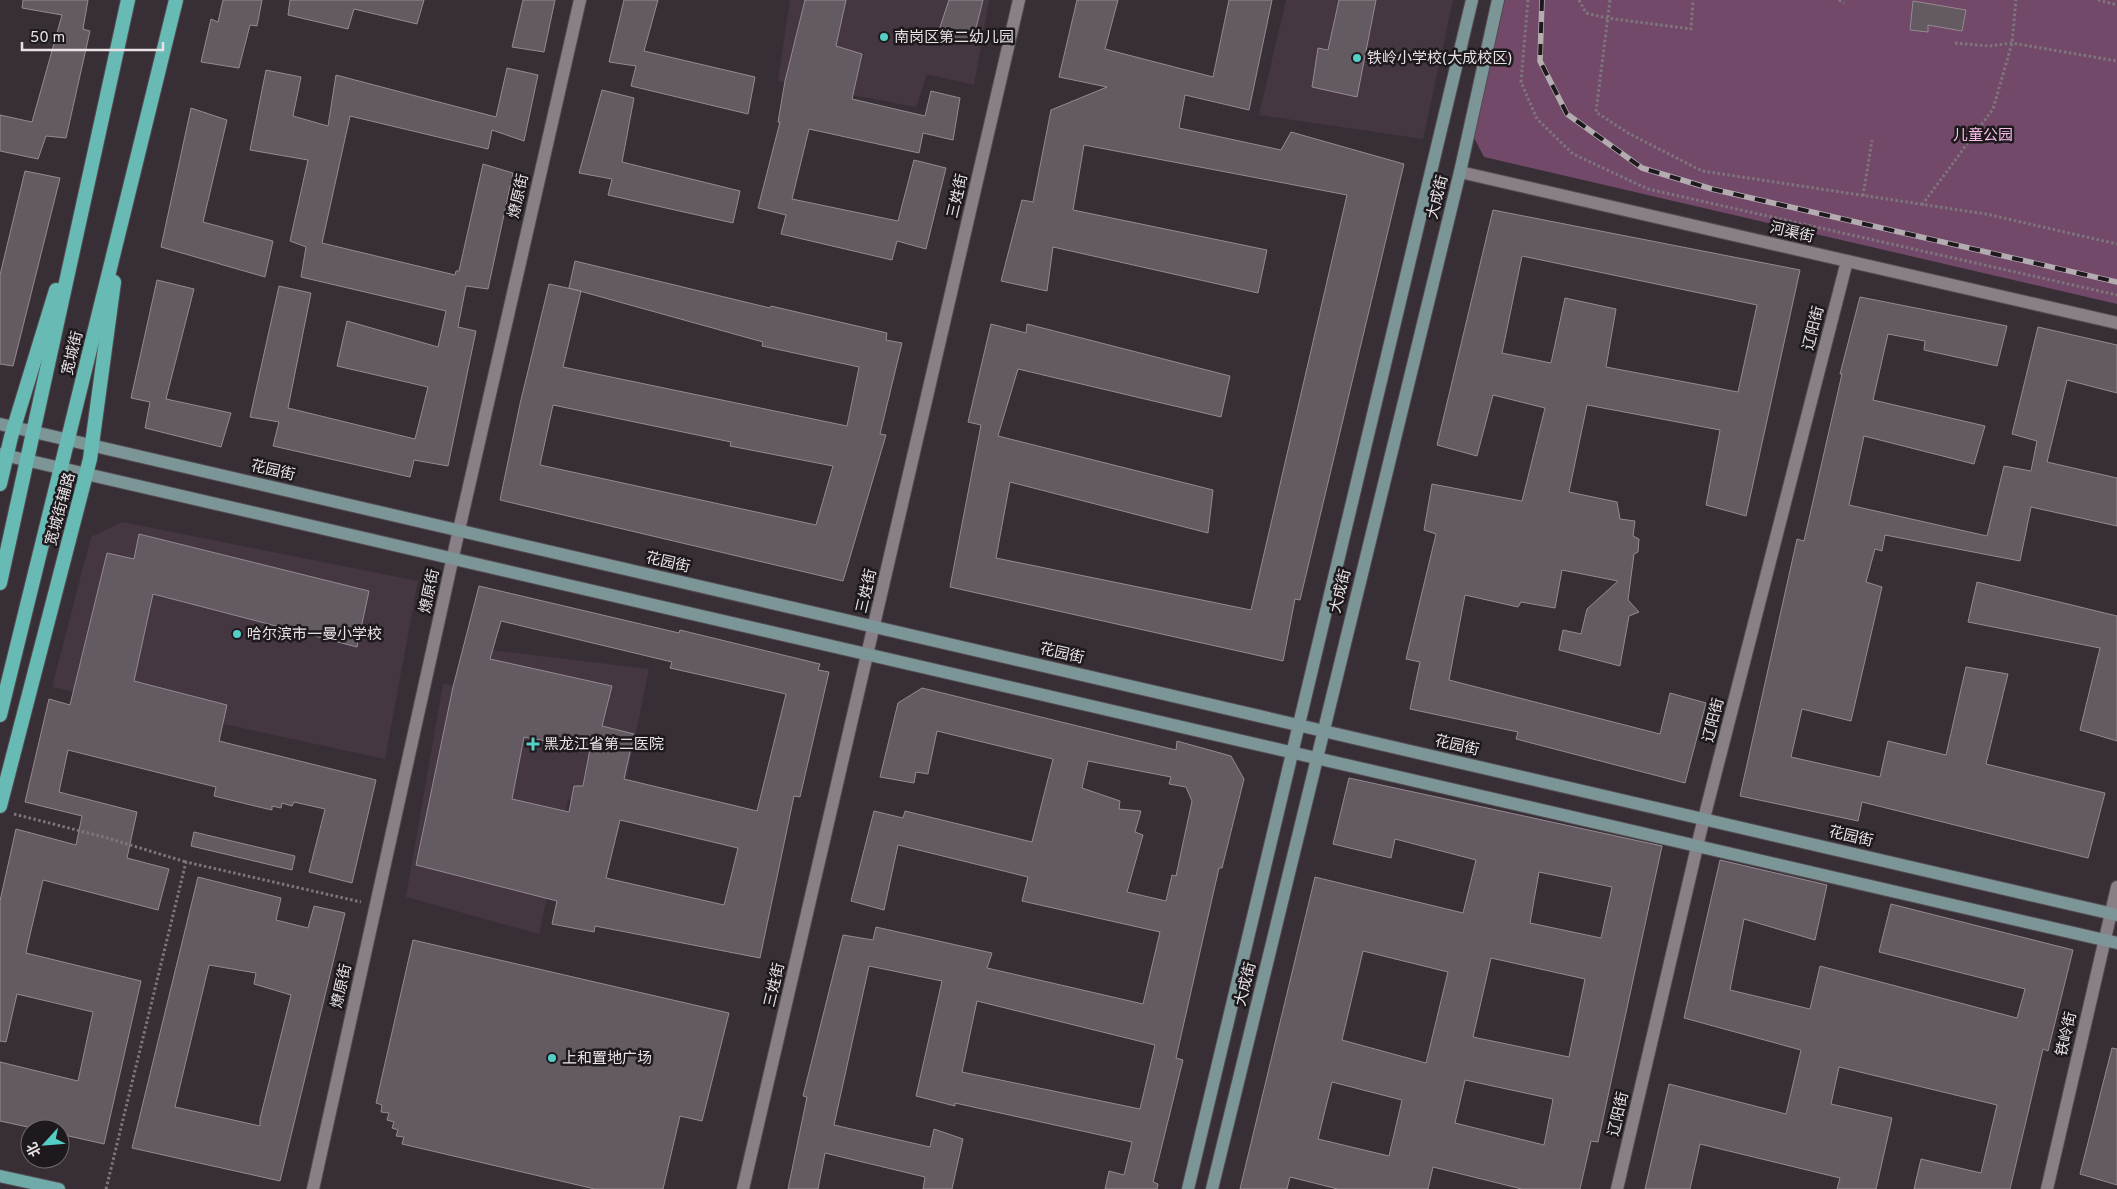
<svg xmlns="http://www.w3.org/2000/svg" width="2117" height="1189" font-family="Overpass,'Noto Sans SC',sans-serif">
	<rect width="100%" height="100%" fill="#382f36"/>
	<g fill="#453741">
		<path d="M790,0H989L974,85L927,74L916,107L778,81Z"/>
		<path d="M1286,0H1453L1423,139L1259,115Z"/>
		<path d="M122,522L418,581L385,759L52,687L91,537Z"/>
		<path d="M483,649L649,669L620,810L568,799L539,934L406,897L443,684L477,688Z"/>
	</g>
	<path fill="#724968" d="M1505,0H2117V304L1484,157L1473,136Z"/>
	<g fill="#645a61" stroke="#948a91" fill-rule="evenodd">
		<path d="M23,0H88L83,29L90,31L66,138L46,136L38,159L0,151V115L32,122L62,15L22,8Z"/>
		<path d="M223,0H262L257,26L250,25L239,68L201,62L211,19L218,22Z"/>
		<path d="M290,0H424L417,24L354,9L348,29L288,15Z"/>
		<path d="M523,0H555L544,52L512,47Z"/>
		<path d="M624,0H658L644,51L755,77L748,114L631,86L636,66L609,62Z"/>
		<path d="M805,0H846L836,46L862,54L852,99L925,116L931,91L960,98L953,140L923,133L919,153L809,129L792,199L898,221L914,160L946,168L926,249L897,241L892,260L781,234L786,215L758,208L780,122H778L785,81Z"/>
		<path d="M949,0H983L973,40L966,41L945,37L940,27Z"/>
		<path d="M1077,0H1118L1105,49L1213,77L1229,0H1272L1249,110L1185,95L1179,128L1281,150L1291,132L1404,164L1300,600L1295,599L1283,661L950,587L981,425L968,422L991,324L1026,333L1027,324L1230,376L1221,417L1018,369L998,436L1213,490L1208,533L1010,482L996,558L1251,610L1347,195L1084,145L1073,210L1267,250L1258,293L1053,247L1047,291L1001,281L1022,200L1033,202L1051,110L1107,87L1059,77Z"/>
		<path d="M1339,0H1376L1357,97L1312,87L1318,48L1328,50Z"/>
		<path d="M1913,1L1966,10L1962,31L1928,25V32L1910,30Z"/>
		<path d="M507,68L538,75L524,141L492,130L488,149L350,116L322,243L455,275L456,271H459L483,164L513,173L488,289L466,286L458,327L476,331L448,466L414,460L410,477L273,446L279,422L250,417L279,286L311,293L288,408L415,439L428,387L337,366L347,321L438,347L446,311L301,277L306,247L290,241L308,160L250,150L266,70L301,77L293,116L328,126L336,75L496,117Z"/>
		<path d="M602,90L634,98L622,162L740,191L733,223L608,195L612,179L579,173Z"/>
		<path d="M191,108L227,120L203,222L273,241L265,277L161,247Z"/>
		<path d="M25,171L60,178L13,366L0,364V275Z"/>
		<path d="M1493,210L1800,270L1746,516L1706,505L1720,430L1587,405L1569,492L1617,502L1620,519L1635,521L1633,536L1639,539L1638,552L1634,554L1628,600L1639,612L1629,616L1620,666L1559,650L1563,630L1581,634L1587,609L1618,581L1562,570L1555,608L1521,602L1518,607L1465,595L1449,680L1660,734L1670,693L1706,703L1685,783L1516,739L1518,732L1410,709L1420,662L1406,659L1436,534L1424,530L1432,484L1522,501L1545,408L1493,395L1477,456L1437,445ZM1522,256L1757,305L1738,392L1606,367L1616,309L1565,298L1551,363L1502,353Z"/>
		<path d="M575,261L770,308L771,306L887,333L886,340L902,343L880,434L886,435L843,581L500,500L520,404L549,284L581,291L563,367L847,426L859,367L762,346L763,342L569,288ZM553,405L731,442L730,446L833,466L816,525L540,465Z"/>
		<path d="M157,280L194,289L166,399L231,413L221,447L145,428L150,402L131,398Z"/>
		<path d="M1860,297L2007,326L1997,366L1924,350L1925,341L1888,334L1873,400L1985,426L1974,464L1864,436L1849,505L1987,536L2004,466L2031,471L2037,441L2012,434L2038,327L2117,345V393L2067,380L2047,462L2117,478V526L2031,507L2020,561L1885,535L1882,551L1875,549L1866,582L1882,587L1851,721L1802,709L1791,757L1880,777L1888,741L1946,755L1966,667L2008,674L1986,764L2105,793L2088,858L1862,802L1858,821L1740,796L1797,539L1804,541L1842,374H1840Z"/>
		<path d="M139,534L369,591L357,647L153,594L134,681L227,705L219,741L376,780L352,883L309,872L325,809L294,802L292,806L282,803L281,808L272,806V810L259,807L214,796L216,787L68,750L59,792L137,812L127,858L169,869L158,910L43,880L29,939L26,953L141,981L104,1144L60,1134V1129H37L0,1121V1062L78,1081L93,1012L17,994L6,1042L0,1041V901L16,829L76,845L82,816L25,802L49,699L70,705L107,553L134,559Z"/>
		<path d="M1977,582L2117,616V741L2080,730L2100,648L1968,622Z"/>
		<path d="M479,586L679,633L680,630L820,664L818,670L829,672L800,797L794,796L760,958L595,926L594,932L552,924L557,901L416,865L453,687ZM501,621L672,662L670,668L786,694L757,811L624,779L634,734L602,726L612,686L490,659ZM524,737L590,749L583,786H574L569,812L512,799ZM620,820L738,848L724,905L606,878Z"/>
		<path d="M922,688L1176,750L1177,741L1231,756L1244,779L1222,868H1219L1176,1058L1183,1060L1153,1182L1158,1184L1157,1189H1105L1109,1171L1124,1175L1132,1142L955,1103V1106L916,1096L942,981L869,966L834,1125L930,1147L934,1129L963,1139L952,1189H923L925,1177L825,1153L818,1189H788L807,1097L803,1096L843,935L873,940L876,927L992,953L987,968L1143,1004L1160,932L1022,901L1028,877L898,845L884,910L851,901L874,811L903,818L905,811L1032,842L1053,759L937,731L928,774L916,772L914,783L880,777L898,703ZM1088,761L1171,777L1169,784L1186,787L1192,801L1176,876L1172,875L1166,901L1127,892L1143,835L1135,832L1141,811L1119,809L1120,801L1082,788ZM977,1001L1155,1045L1140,1109L962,1072Z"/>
		<path d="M1349,778L1662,846L1598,1142L1591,1141L1580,1189H1522L1433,1167L1428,1189H1338L1290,1177L1287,1189H1240L1315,877L1463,913L1476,860L1395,839L1391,858L1333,844ZM1539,872L1612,887L1601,938L1530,923ZM1363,951L1448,972L1426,1063L1342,1040ZM1491,958L1585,979L1569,1057L1473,1037ZM1465,1080L1553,1099L1544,1145L1455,1123ZM1332,1082L1402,1100L1389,1156L1318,1139Z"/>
		<path d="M194,832L295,856L292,870L191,846Z"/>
		<path d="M1720,860L1827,885L1815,940L1744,919L1730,990L1810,1009L1820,966L2017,1018L2025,989L1879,952L1891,904L2073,950L2048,1051L2043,1049L2010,1189H1914L1921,1159L1981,1173L1997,1105L1839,1067L1831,1104L1892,1118L1876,1189H1837L1840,1178L1700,1144L1690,1189H1645L1669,1084L1786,1114L1801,1050L1684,1018Z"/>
		<path d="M198,877L281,898L276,920L308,928L314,906L345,913L280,1181L132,1148ZM209,965L256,973L254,984L291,995L260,1119V1126L175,1107Z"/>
		<path d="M413,940L729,1013L702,1121L680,1116L663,1189H595L402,1144L404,1137L396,1136L398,1130L392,1128L394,1122L387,1120L389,1113L381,1112L382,1105L376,1103Z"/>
		<path d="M2112,1048L2117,1049V1185L2080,1174Z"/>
	</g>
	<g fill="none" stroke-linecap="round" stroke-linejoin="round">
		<g stroke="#544c52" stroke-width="14">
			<g id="tertiary">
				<path d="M1460,172L2117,323"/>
				<path d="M313,1189L456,543L580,0"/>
				<path d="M743,1189L1019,0"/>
				<path d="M1617,1189L1700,834L1847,261"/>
				<path d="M2047,1189L2117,887"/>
			</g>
		</g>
		<g stroke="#544c52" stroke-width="14">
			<g id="secondary">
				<path d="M0,424L2117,915"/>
				<path d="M0,454L2117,943"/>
				<path d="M1188,1189L1472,0"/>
				<path d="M1212,1189L1460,172L1498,0"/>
			</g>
		</g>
		<g stroke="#544c52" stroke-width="14">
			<path id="primary" d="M0,1176L59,1189"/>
		</g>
		<g stroke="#544c52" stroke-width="16">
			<g id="trunk">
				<path d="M0,484L11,437L56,290"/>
				<path d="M0,583L128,0"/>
				<path d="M0,715L176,0"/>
				<path d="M0,806L90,459L114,282"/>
			</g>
		</g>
		<g stroke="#7e767c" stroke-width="3" stroke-dasharray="2.5 2.5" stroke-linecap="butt">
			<path d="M1528,0L1521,82L1537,119L1573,154L1648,189L2117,295"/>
			<path d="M1579,0L1586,13L1607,18L1691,29L1693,0"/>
			<path d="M1610,0L1596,112L1628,133L1702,171L1986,214L2117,244"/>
			<path d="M1839,0L1844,3"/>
			<path d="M2098,0L2117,5"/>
			<path d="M1955,43L1989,46L2012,43L2117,61"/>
			<path d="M1863,196L1872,140"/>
			<path d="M1922,205L1993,109L2012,43L2016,0"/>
			<path d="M14,814L104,837L186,862"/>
			<path d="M106,1189L186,862L361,902"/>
		</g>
		<use href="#tertiary" stroke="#897f86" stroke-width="12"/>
		<use href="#secondary" stroke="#7c9597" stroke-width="12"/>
		<use href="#primary" stroke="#70aba9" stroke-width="12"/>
		<use href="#trunk" stroke="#68bab4" stroke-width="14"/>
		<g stroke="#b3acb1" stroke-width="5.5">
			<path id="rail" d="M1542,0L1540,61L1567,114L1642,168L1712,189L2117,282"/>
		</g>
		<use href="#rail" stroke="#1d191c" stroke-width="4" stroke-dasharray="11" stroke-linecap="butt"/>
	</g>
	<g fill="#55cec5" stroke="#1d191c" stroke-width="2">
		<circle cx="884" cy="37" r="5"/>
		<circle cx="1357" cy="58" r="5"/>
		<circle cx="237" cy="634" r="5"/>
		<path d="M530.5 736.5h5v5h5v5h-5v5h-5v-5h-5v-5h5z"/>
		<circle cx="552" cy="1058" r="5"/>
	</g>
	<g text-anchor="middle" stroke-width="5" stroke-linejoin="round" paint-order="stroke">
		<g font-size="15" fill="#e9e3e7" stroke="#1d191c" text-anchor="start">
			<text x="894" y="42">南岗区第二幼儿园</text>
			<text x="1367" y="63">铁岭小学校(大成校区)</text>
			<text x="247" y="639">哈尔滨市一曼小学校</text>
			<text x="544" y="749">黑龙江省第二医院</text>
			<text x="562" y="1063">上和置地广场</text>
		</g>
		<g font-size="15" fill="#fcbfeb" stroke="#1d191c">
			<text x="1983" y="140">儿童公园</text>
		</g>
		<g font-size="15" fill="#e9e3e7" stroke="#1d191c">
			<text transform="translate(518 196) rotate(-77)" y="5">燎原街</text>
			<text transform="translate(957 196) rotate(-77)" y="5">三姓街</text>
			<text transform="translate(1437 197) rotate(-76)" y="5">大成街</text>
			<text transform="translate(1792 232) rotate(13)" y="5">河渠街</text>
			<text transform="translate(1813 328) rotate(-76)" y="5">辽阳街</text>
			<text transform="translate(72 353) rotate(-76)" y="5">宽城街</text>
			<text transform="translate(273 470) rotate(13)" y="5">花园街</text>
			<text transform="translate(60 509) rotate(-75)" y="5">宽城街辅路</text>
			<text transform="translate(668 562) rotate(13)" y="5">花园街</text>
			<text transform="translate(429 591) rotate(-78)" y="5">燎原街</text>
			<text transform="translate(866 591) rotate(-77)" y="5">三姓街</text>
			<text transform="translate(1340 591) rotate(-76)" y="5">大成街</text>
			<text transform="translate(1062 653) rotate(13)" y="5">花园街</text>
			<text transform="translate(1713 720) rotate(-76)" y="5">辽阳街</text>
			<text transform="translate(1457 745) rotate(13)" y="5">花园街</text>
			<text transform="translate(1851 836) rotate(13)" y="5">花园街</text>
			<text transform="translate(1245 984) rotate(-76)" y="5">大成街</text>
			<text transform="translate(774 985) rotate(-77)" y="5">三姓街</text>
			<text transform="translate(341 986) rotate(-77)" y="5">燎原街</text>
			<text transform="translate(2066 1034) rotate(-77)" y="5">铁岭街</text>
			<text transform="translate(1618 1114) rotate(-77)" y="5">辽阳街</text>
		</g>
	</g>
	<g transform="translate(45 1144) rotate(244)"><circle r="24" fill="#1d191c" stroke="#6f6a6d"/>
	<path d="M0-4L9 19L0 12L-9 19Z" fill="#55cec5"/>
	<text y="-8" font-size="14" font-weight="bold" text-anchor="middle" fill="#e9e3e7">北</text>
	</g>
	<path d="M22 42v8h141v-8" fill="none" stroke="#e9e3e7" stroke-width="2.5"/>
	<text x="30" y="42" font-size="15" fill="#e9e3e7" stroke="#1d191c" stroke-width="4" paint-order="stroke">50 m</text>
</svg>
